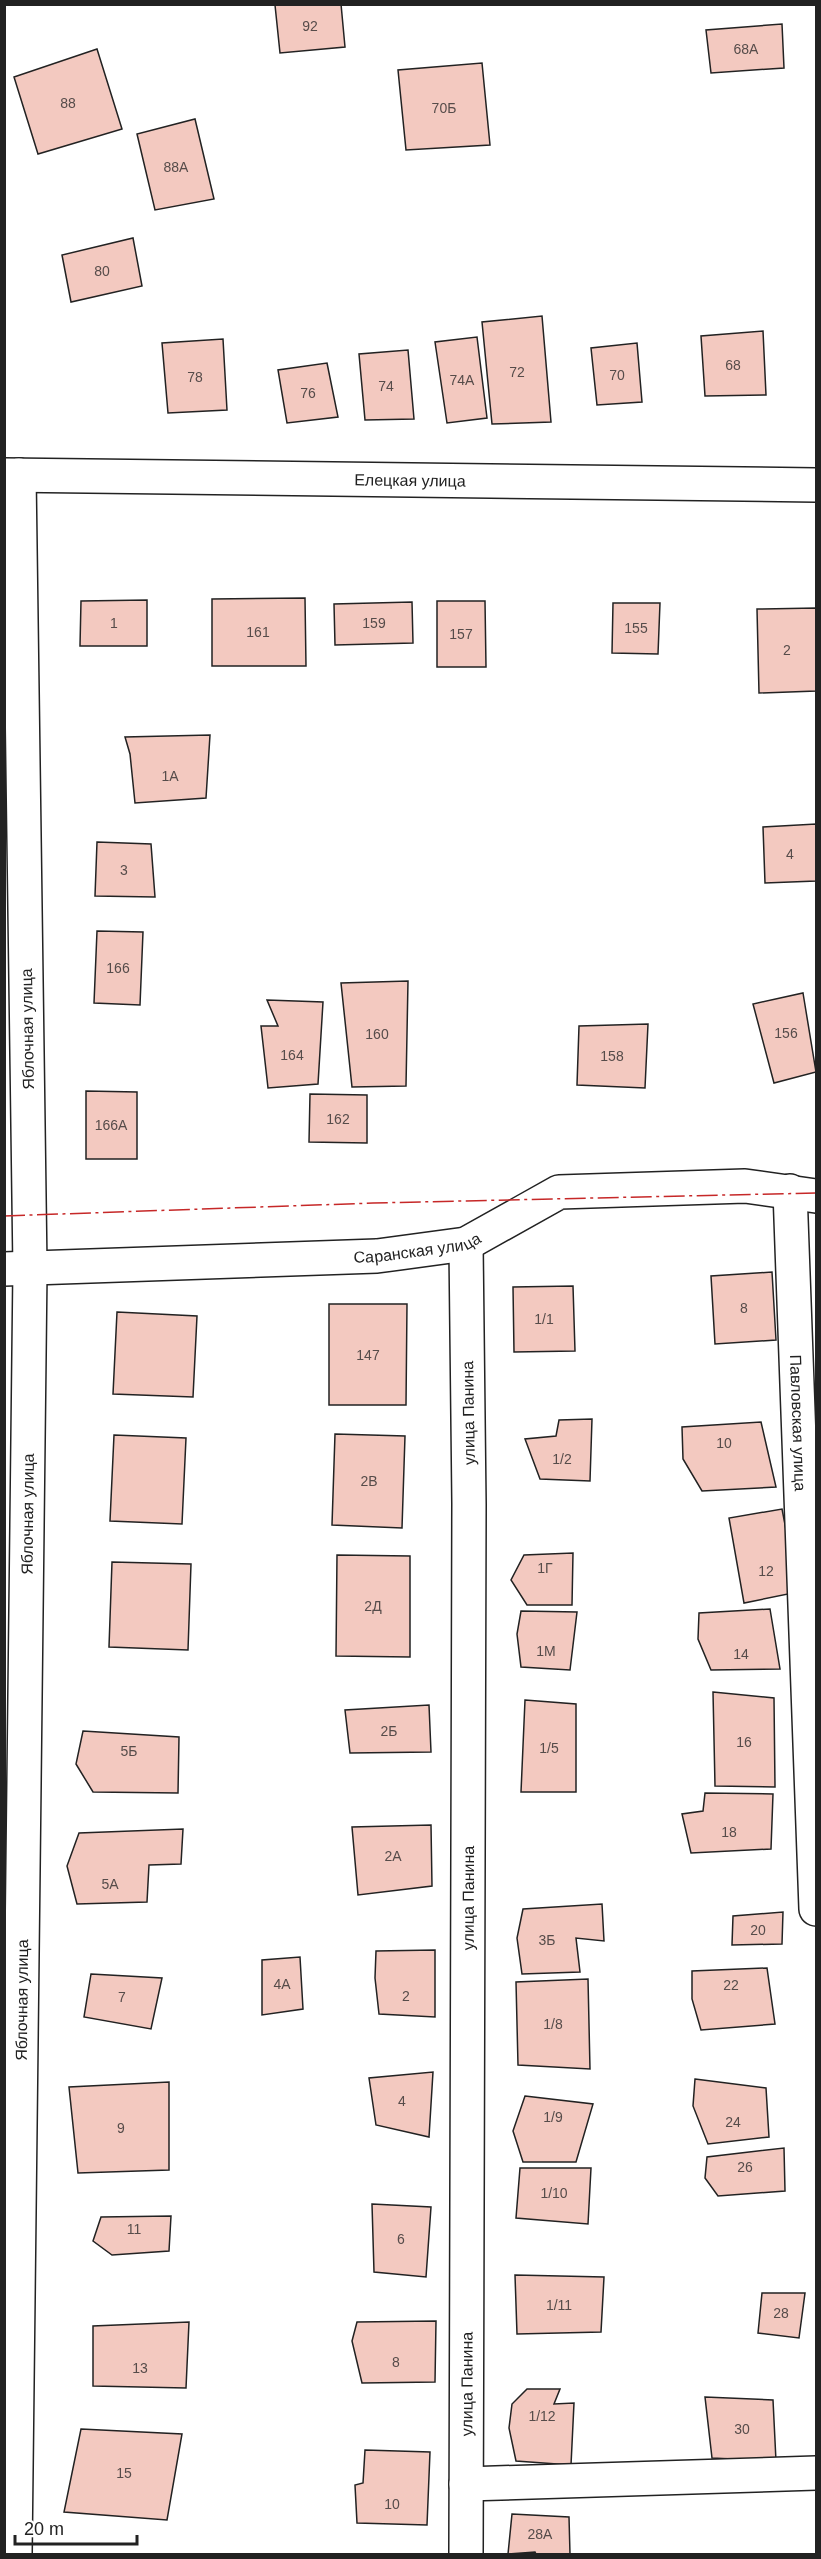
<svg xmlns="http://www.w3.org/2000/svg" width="821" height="2559" font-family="Arial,sans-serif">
	<rect width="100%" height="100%" fill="#fff"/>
	<g fill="#f3c9c0" stroke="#222" stroke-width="1.5">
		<path d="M341,4L345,47L280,53L275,5Z"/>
		<path d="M782,24L784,68L711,73L706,30Z"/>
		<path d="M97,49L122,129L38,154L14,77Z"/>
		<path d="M482,63L490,145L406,150L398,70Z"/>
		<path d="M195,119L214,199L155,210L137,134Z"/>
		<path d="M133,238L142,286L71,302L62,255Z"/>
		<path d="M542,316L551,422L492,424L482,322Z"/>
		<path d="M763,331L766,395L705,396L701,336Z"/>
		<path d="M477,337L487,418L447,423L435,342Z"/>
		<path d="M223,339L227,410L168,413L162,343Z"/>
		<path d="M637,343L642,402L597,405L591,348Z"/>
		<path d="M408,350L414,419L365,420L359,354Z"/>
		<path d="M327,363L338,417L287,423L278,370Z"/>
		<path d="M305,598L306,666H212V599Z"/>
		<path d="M147,600V646H80L81,601Z"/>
		<path d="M437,601H485L486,667H437Z"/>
		<path d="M412,602L413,643L335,645L334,604Z"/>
		<path d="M613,603H660L658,654L612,653Z"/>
		<path d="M816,608V691L759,693L757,609Z"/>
		<path d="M210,735L206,798L135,803L130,754L125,737Z"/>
		<path d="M816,824V881L765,883L763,827Z"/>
		<path d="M97,842L151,844L155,897L95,896Z"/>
		<path d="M97,931L143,932L140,1005L94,1003Z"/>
		<path d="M408,981L406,1086L352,1087L341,983Z"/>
		<path d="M803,993L816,1072L774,1083L753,1004Z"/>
		<path d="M267,1000L323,1002L318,1084L268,1088L261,1026H278Z"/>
		<path d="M648,1024L645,1088L577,1085L579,1026Z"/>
		<path d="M86,1091L137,1092V1159H86Z"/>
		<path d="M310,1094L367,1095V1143L309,1142Z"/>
		<path d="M772,1272L776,1340L715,1344L711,1276Z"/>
		<path d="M573,1286L575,1351L514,1352L513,1287Z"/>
		<path d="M329,1304H407L406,1405H329Z"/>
		<path d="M117,1312L197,1316L193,1397L113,1394Z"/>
		<path d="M592,1419L590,1481L540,1479L525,1439L556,1436L559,1420Z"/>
		<path d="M761,1422L776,1487L702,1491L683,1459L682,1427Z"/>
		<path d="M335,1434L405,1436L402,1528L332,1525Z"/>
		<path d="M114,1435L186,1438L182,1524L110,1521Z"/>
		<path d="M782,1509L798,1592L744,1603L729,1518Z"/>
		<path d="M573,1553L572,1605H527L511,1580L524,1555Z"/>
		<path d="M337,1555L410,1556V1657L336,1656Z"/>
		<path d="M112,1562L191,1564L188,1650L109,1647Z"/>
		<path d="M770,1609L780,1669L711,1670L698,1639L699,1613Z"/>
		<path d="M521,1611L577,1612L570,1670L521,1667L517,1634Z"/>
		<path d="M713,1692L774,1698L775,1787L715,1786Z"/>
		<path d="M525,1700L576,1704V1792H521Z"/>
		<path d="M429,1705L431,1752L350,1753L345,1710Z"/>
		<path d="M83,1731L179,1737L178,1793L93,1792L76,1764Z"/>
		<path d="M705,1793L773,1794L771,1849L691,1853L682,1814L703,1811Z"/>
		<path d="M431,1825L432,1886L358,1895L352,1827Z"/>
		<path d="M183,1829L181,1864L149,1865L147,1902L77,1904L67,1866L79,1833Z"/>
		<path d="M602,1904L604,1941L576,1938L580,1972L522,1974L517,1938L523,1909Z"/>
		<path d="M783,1912L782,1944L732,1945L733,1916Z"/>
		<path d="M435,1950V2017L379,2014L375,1978L376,1951Z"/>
		<path d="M300,1957L303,2009L262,2015V1960Z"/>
		<path d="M767,1968L775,2024L701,2030L692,1999V1971Z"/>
		<path d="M91,1974L162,1978L151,2029L84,2017Z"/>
		<path d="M588,1979L590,2069L518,2065L516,1982Z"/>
		<path d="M433,2072L429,2137L376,2125L369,2078Z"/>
		<path d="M695,2079L766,2088L769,2137L708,2144L693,2106Z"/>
		<path d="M169,2082V2170L78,2173L69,2087Z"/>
		<path d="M525,2096L593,2104L576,2162H523L513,2131Z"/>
		<path d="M784,2148L785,2191L718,2196L705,2178L707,2157Z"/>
		<path d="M520,2168H591L588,2224L516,2218Z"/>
		<path d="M372,2204L431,2207L426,2277L374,2272Z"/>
		<path d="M171,2216L169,2251L112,2255L93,2241L101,2217Z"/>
		<path d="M515,2275L604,2277L601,2332L517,2334Z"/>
		<path d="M762,2293H805L799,2338L758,2333Z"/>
		<path d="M436,2321L435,2382L362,2383L352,2341L357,2322Z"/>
		<path d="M189,2322L186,2388L93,2386V2326Z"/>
		<path d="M527,2389H560L554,2404L574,2403L571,2465L516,2461L509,2428L512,2404Z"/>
		<path d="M705,2397L773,2400L776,2461L712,2458Z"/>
		<path d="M81,2429L182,2434L167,2520L64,2512Z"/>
		<path d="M365,2450L430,2452L427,2525L357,2523L355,2485L363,2483Z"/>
		<path d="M512,2514L569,2517L570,2554H536L535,2552L508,2554Z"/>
	</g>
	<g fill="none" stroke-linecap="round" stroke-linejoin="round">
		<g stroke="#222" stroke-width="36">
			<g id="minor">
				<path id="s1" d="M790,1191L816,1909"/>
				<path id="s2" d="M4,1269L377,1256L466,1244L559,1192L745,1186L816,1196"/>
				<path d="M466,2484L816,2473"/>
				<path id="s3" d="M15,2554L30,1269L19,475"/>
				<path id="s4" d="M466,2554L469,1504L466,1244"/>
			</g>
		</g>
		<g stroke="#222" stroke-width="36">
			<g id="major">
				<path id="s5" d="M4,475L816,485"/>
			</g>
		</g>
		<use href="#minor" stroke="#fff" stroke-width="33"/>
		<use href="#major" stroke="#fff" stroke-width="33"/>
		<path stroke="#c62828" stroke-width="1.5" stroke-dasharray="21 4.5 3 4.5" stroke-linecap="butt" d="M4,1216L373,1203L816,1193"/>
	</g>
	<g text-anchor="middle" stroke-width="4.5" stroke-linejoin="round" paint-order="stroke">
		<g font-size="14" fill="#564c4a">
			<text x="310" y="31">92</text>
			<text x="746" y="54">68А</text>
			<text x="68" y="108">88</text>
			<text x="444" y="113">70Б</text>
			<text x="176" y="172">88А</text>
			<text x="102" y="276">80</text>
			<text x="733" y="370">68</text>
			<text x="517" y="377">72</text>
			<text x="617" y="380">70</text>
			<text x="195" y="382">78</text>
			<text x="462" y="385">74А</text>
			<text x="386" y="391">74</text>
			<text x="308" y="398">76</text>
			<text x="114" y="628">1</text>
			<text x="374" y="628">159</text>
			<text x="636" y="633">155</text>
			<text x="258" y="637">161</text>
			<text x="461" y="639">157</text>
			<text x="787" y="655">2</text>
			<text x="170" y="781">1А</text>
			<text x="790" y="859">4</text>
			<text x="124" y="875">3</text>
			<text x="118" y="973">166</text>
			<text x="786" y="1038">156</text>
			<text x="377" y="1039">160</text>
			<text x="292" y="1060">164</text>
			<text x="612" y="1061">158</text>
			<text x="338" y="1124">162</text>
			<text x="111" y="1130">166А</text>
			<text x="744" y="1313">8</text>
			<text x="544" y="1324">1/1</text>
			<text x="368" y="1360">147</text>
			<text x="724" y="1448">10</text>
			<text x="562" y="1464">1/2</text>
			<text x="369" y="1486">2В</text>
			<text x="545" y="1573">1Г</text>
			<text x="766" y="1576">12</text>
			<text x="373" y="1611">2Д</text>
			<text x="546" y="1656">1М</text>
			<text x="741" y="1659">14</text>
			<text x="389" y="1736">2Б</text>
			<text x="744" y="1747">16</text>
			<text x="549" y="1753">1/5</text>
			<text x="129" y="1756">5Б</text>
			<text x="729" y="1837">18</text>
			<text x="393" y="1861">2А</text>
			<text x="110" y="1889">5А</text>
			<text x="758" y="1935">20</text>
			<text x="547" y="1945">3Б</text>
			<text x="282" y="1989">4А</text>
			<text x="731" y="1990">22</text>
			<text x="406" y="2001">2</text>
			<text x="122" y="2002">7</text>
			<text x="553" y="2029">1/8</text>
			<text x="402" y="2106">4</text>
			<text x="553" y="2122">1/9</text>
			<text x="733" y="2127">24</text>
			<text x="121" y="2133">9</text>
			<text x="745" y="2172">26</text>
			<text x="554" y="2198">1/10</text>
			<text x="134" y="2234">11</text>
			<text x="401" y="2244">6</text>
			<text x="559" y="2310">1/11</text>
			<text x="781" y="2318">28</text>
			<text x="396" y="2367">8</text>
			<text x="140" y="2373">13</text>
			<text x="542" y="2421">1/12</text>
			<text x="742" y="2434">30</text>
			<text x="124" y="2478">15</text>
			<text x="392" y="2509">10</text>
			<text x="540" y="2539">28А</text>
		</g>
		<g font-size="16" fill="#222" stroke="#fff">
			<text dy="6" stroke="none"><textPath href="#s5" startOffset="406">Елецкая улица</textPath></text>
			<text transform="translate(27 1029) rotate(-91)" y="6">Яблочная улица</text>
			<text dy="6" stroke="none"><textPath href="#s2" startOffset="414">Саранская улица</textPath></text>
			<text transform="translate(468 1413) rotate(-91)" y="6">улица Панина</text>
			<text dy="6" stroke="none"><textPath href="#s1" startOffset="232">Павловская улица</textPath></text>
			<text dy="6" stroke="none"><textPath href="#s3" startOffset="1040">Яблочная улица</textPath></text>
			<text dy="6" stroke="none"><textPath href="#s4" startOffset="656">улица Панина</textPath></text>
			<text dy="6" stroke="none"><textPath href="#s3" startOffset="554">Яблочная улица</textPath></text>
			<text dy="6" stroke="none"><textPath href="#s4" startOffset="170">улица Панина</textPath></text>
		</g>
	</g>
	<rect width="821" height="2559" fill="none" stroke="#222222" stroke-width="12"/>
	<path d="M15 2535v9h122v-9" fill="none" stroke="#222222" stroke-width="3"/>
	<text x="24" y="2535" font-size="18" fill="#222222" stroke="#ffffff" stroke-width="4.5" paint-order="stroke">20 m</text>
</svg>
